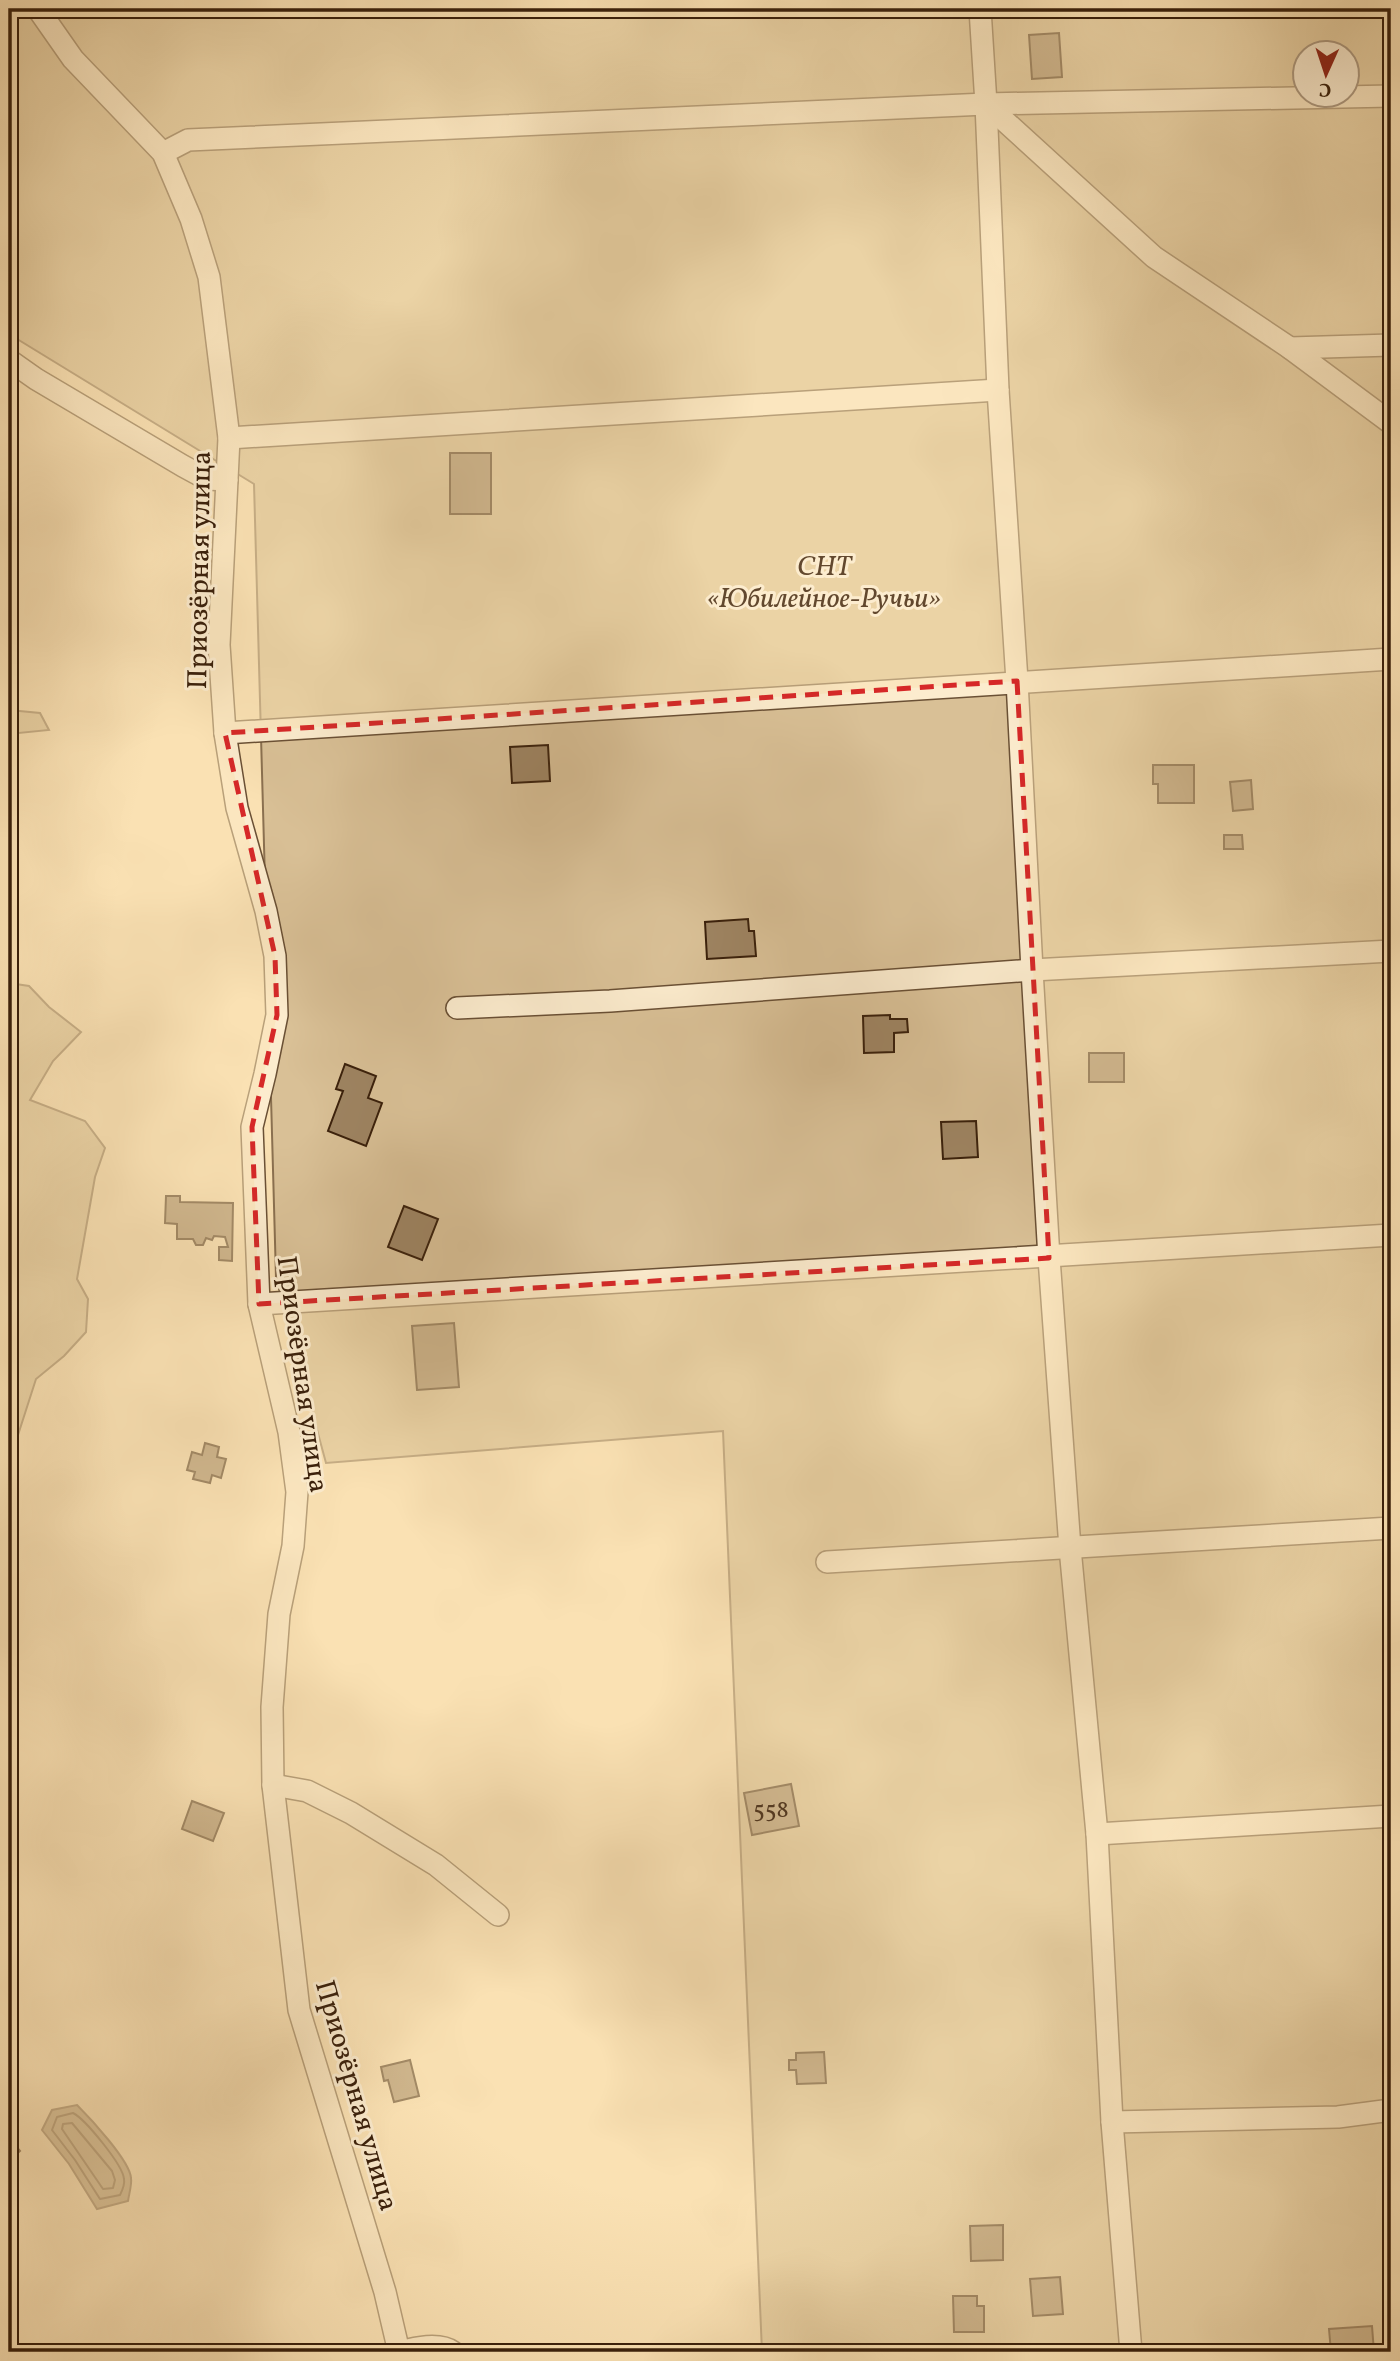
<svg xmlns="http://www.w3.org/2000/svg" width="1400" height="2361" font-family="Vollkorn,serif">
	<rect width="100%" height="100%" fill="#fae1b3"/>
	<filter id="stains"><feTurbulence type="fractalNoise" baseFrequency=".00286" numOctaves="4"/><feColorMatrix values="0 0 0 0 .2 0 0 0 0 .09 0 0 0 0 .02 0 0 0 .5 -.17"/></filter>
	<radialGradient id="worn" r=".72"><stop offset=".6" stop-color="#630" stop-opacity="0"/><stop offset="1" stop-color="#630" stop-opacity=".3"/></radialGradient>
	<g fill="#d9c096" stroke="#8a7050" stroke-width="2" fill-rule="evenodd">
		<path d="M9,9H1391V2352H762L723,1431L326,1463L276,1278L254,484L9,334ZM1306,52H1348V94H1306Z"/>
		<path d="M9,710L40,713L49,730L9,734Z"/>
		<path d="M9,983L29,986L49,1007L81,1032L53,1061L30,1100L85,1121L105,1148L95,1177L77,1279L88,1299L86,1332L64,1356L36,1379L9,1463Z"/>
	</g>
	<path fill="#b99f7a" stroke="#866c4e" stroke-width="2" d="M77,2105C90,2118 130,2161 131,2178C132,2185 129,2194 128,2201L97,2209L69,2164L42,2130L52,2110Z"/>
	<g fill="none" stroke-linecap="round" stroke-linejoin="round">
		<g stroke="#7a6042" stroke-width="2">
			<path d="M73,2113C85,2119 123,2165 124,2179C125,2184 122,2191 120,2195L100,2199L75,2160L52,2130L57,2117Z"/>
			<path d="M72,2123L112,2171L115,2180L113,2188L103,2189L62,2129L63,2124Z"/>
		</g>
	</g>
	<g fill="#9e8462" stroke="#3a200b" stroke-width="2">
		<path d="M1059,33L1062,77L1032,79L1029,35Z"/>
		<rect x="450" y="453" width="41" height="61"/>
		<path d="M548,745L550,781L512,783L510,747Z"/>
		<path d="M1153,765H1194V803H1158V784H1153Z"/>
		<path d="M1251,780L1253,809L1233,811L1230,782Z"/>
		<path d="M1224,835H1242L1243,849H1224Z"/>
		<path d="M748,919L749,931H754L756,956L707,959L705,922Z"/>
		<path d="M890,1015V1019H907L908,1032L894,1033V1052L864,1053L863,1016Z"/>
		<rect x="1089" y="1053" width="35" height="29"/>
		<path d="M345,1064L376,1076L368,1098L382,1103L366,1146L328,1131L343,1091L336,1089Z"/>
		<path d="M976,1121L978,1157L943,1159L941,1122Z"/>
		<path d="M166,1196H180V1202L233,1203L232,1261L219,1260V1247H228L225,1237L214,1236L212,1240L206,1238L203,1245H196L193,1239H177V1224L165,1223Z"/>
		<path d="M404,1206L438,1219L422,1260L388,1247Z"/>
		<path d="M454,1323L459,1387L417,1390L412,1326Z"/>
		<path d="M205,1443L219,1447L217,1457L226,1459L221,1478L212,1475L210,1483L193,1479L195,1472L187,1470L192,1452L202,1455Z"/>
		<path d="M791,1784L799,1826L752,1835L744,1793Z"/>
		<path d="M192,1801L224,1813L213,1841L182,1829Z"/>
		<path d="M824,2052L826,2083L797,2084L796,2070H789V2060H796V2053Z"/>
		<path d="M410,2060L419,2096L394,2102L388,2080L384,2081L381,2067Z"/>
		<path d="M9,2138L20,2151L9,2161Z"/>
		<path d="M1003,2225V2260L971,2261L970,2226Z"/>
		<path d="M1060,2277L1063,2314L1033,2316L1030,2279Z"/>
		<path d="M953,2296H977V2306H984V2332H954Z"/>
		<path d="M1372,2326L1374,2352H1331L1329,2329Z"/>
	</g>
	<g fill="none" stroke-linecap="round" stroke-linejoin="round">
		<g stroke="#6a5035" stroke-width="24">
			<g id="minor">
				<path d="M38,9L73,59L163,153L191,219L209,277L229,438L219,645L225,733L237,808L266,911L275,956L277,1015L265,1074L252,1127L259,1304L289,1432L297,1492L293,1546L279,1614L272,1707L273,1785L299,2010L385,2292L399,2352"/>
				<path d="M980,9L986,104L998,390L1017,681L1032,970L1049,1258L1070,1548L1097,1834L1112,2122L1131,2352"/>
				<path d="M986,104L1154,257L1290,348L1391,423"/>
				<path d="M163,153L188,140L986,104L1391,96"/>
				<path d="M1290,348L1391,345"/>
				<path d="M9,360L36,379L183,466L207,479L227,480"/>
				<path d="M229,438L998,390"/>
				<path d="M225,733L1391,659"/>
				<path d="M457,1008L610,1001L1032,970L1391,951"/>
				<path d="M259,1304L1391,1235"/>
				<path d="M827,1562L1391,1528"/>
				<path d="M273,1785L307,1791L351,1813L436,1865L498,1915"/>
				<path d="M1097,1834L1391,1816"/>
				<path d="M1112,2122L1338,2117L1391,2110"/>
				<path d="M399,2352C415,2348 439,2342 453,2352"/>
			</g>
		</g>
		<use href="#minor" stroke="#fcecce" stroke-width="21"/>
	</g>
	<path d="M0 0H1400V2361H0ZM1017,681L1049,1258L259,1304L252,1127L277,1015L275,956L225,733Z" fill="#fae1b3" fill-opacity=".55" fill-rule="evenodd"/>
	<path fill="none" stroke="#d62828" stroke-width="5" stroke-dasharray="14 9" stroke-linejoin="round" d="M1017,681L1049,1258L259,1304L252,1127L277,1015L275,956L225,733Z"/>
	<g text-anchor="middle" stroke-width="6" stroke-linejoin="round" paint-order="stroke">
		<g font-size="24" fill="#533921">
			<text x="771" y="1817">558</text>
		</g>
		<g font-size="28" font-style="italic" fill="#62482e" stroke="#fcecce">
			<text x="824" y="575">СНТ<tspan x="824" dy="32">«Юбилейное-Ручьи»</tspan></text>
		</g>
		<g font-size="28" fill="#3a200b" stroke="#fcecce">
			<text transform="translate(198 570) rotate(-89)" y="10">Приозёрная улица</text>
			<text transform="translate(304 1374) rotate(82)" y="10">Приозёрная улица</text>
			<text transform="translate(358 2095) rotate(74)" y="10">Приозёрная улица</text>
		</g>
	</g>
	<rect width="1400" height="2361" fill="none" stroke="#fae1b3" stroke-width="35"/>
	<rect x="10" y="10" width="1379" height="2340" fill="none" stroke="#3a200b" stroke-width="3.5"/>
	<rect x="18" y="18" width="1365" height="2326" fill="none" stroke="#3a200b" stroke-width="2"/>
	<g transform="translate(1326 74) rotate(183)"><circle r="33" fill="#fcecce" stroke="#ae9a80" stroke-width="2"/>
	<path d="M0-5L12 26L0 18L-12 26Z" fill="#8f2418"/>
	<text y="-10" font-size="19" font-weight="bold" text-anchor="middle" fill="#3a200b">С</text>
	</g>
	<rect width="100%" height="100%" filter="url(#stains)"/>
	<rect width="100%" height="100%" fill="url(#worn)"/>
</svg>
